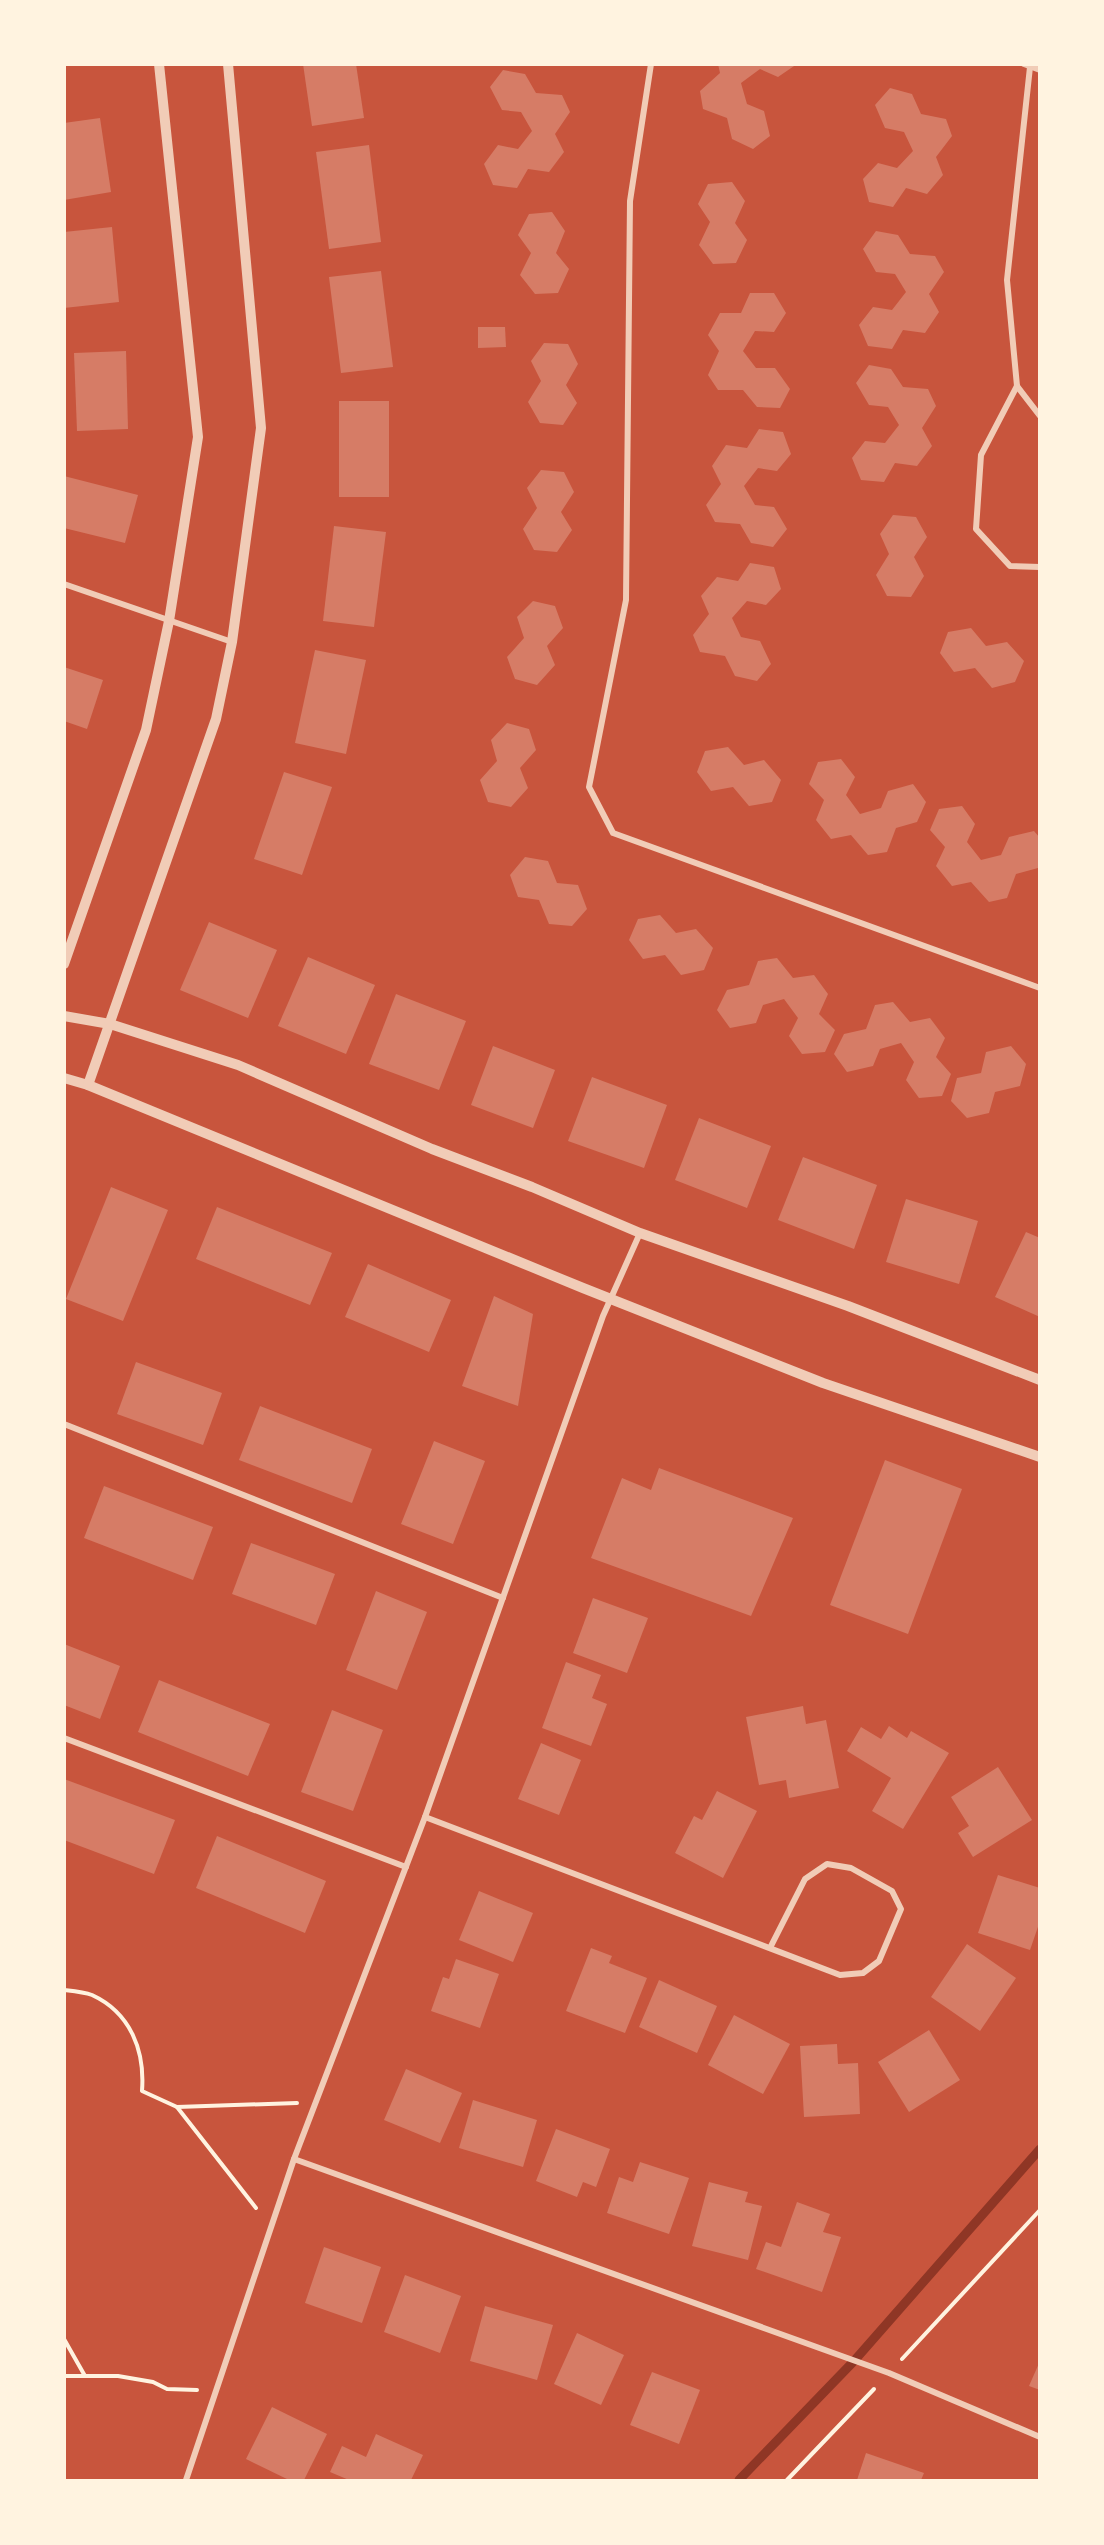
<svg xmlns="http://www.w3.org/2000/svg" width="1104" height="2545" font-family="'Fira Sans',sans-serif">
	<rect width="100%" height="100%" fill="#c8553d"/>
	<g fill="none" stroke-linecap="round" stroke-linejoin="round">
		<path stroke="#8f3625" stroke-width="9" d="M739,2480L854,2361L1040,2149"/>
	</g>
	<g fill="#d67c66">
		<path d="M303,64H356L364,118L312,126Z"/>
		<path d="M718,64H797L778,77L760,69L741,83L747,104L764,111L770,136L753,149L732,139L727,118L703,109L700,91L720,73Z"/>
		<path d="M503,70L525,74L536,93L562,95L570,112L555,134L564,152L549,172L528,169L517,188L493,185L484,164L498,145L518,149L532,131L521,112L502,110L490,87Z"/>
		<path d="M890,88L912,94L921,114L946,119L952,136L936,157L943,175L927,194L906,188L893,207L869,202L863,179L878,163L897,168L913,151L904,132L885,128L875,105Z"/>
		<path d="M100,118L111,192L64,200V123Z"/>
		<path d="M369,145L381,242L329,249L316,152Z"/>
		<path d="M732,182L745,201L735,223L747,240L736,263L713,264L699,245L710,222L698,204L708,184Z"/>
		<path d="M552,212L565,231L556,253L569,269L558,293L535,294L520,275L531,253L518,235L529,214Z"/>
		<path d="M112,227L119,302L64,308V232Z"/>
		<path d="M876,231L898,235L910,254L935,256L944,272L929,294L939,312L925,333L903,330L892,349L868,346L859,325L873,307L892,310L906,292L895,274L876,272L863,249Z"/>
		<path d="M381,271L393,367L341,373L329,277Z"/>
		<path d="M750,293H774L786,313L774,332L755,331L743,351L756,368H775L790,389L780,408L757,407L743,390H718L708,375L719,351L708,335L720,313H741Z"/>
		<path d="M478,327H505L506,347L478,348Z"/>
		<path d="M544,343L568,344L578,364L566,385L577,403L563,425L540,423L528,402L541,381L531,361Z"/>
		<path d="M126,351L128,429L77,431L74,353Z"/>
		<path d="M869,365L891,369L903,387L928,389L936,406L922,428L932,446L917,466L895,463L884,482L861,480L852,458L865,441L885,443L899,425L888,407L869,405L856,383Z"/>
		<rect x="339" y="401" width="50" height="96"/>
		<path d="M759,429L783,432L791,454L777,471L758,468L744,486L755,505L774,507L787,529L773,547L751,543L740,524L715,522L706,505L721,484L712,466L726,445L747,448Z"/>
		<path d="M541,470L564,472L574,492L561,512L572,530L557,552L534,550L523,529L537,508L527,488Z"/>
		<path d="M64,476L138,495L125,543L64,528Z"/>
		<path d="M893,515L916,517L927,537L914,557L924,576L911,597L887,596L876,575L889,554L880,534Z"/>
		<path d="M334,526L386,532L374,627L323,621Z"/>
		<path d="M750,563L774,567L781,589L766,605L747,601L732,618L741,637L760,641L771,664L757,681L735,676L725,656L700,652L693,635L709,614L701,596L717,577L738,581Z"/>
		<path d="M533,601L555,606L563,628L547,646L555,665L537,685L515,679L507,657L524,638L517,617Z"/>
		<path d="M971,628L986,646L1007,642L1024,661L1015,682L992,688L975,668L954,672L940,653L948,632Z"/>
		<path d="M315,650L366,660L346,754L295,743Z"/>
		<path d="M64,667L103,680L87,729L64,721Z"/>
		<path d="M507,723L529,729L536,750L520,768L528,788L511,807L488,802L480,780L497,761L491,740Z"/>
		<path d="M728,747L744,765L764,760L781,780L772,802L749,806L733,787L711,791L697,772L705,751Z"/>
		<path d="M841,759L855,777L846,795L860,814L881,808L888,791L913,784L926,802L917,822L896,828L887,852L868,855L851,835L831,839L816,820L824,800L809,784L818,762Z"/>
		<path d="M284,772L332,787L302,875L254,859Z"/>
		<path d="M962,806L975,824L967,842L981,860L1001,855L1009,837L1034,831L1040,838L1038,868L1016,874L1007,898L989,902L971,882L952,886L936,866L945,847L930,830L939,809Z"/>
		<path d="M525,857L548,861L557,883L578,885L587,909L572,926L549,924L539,900L518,897L510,875Z"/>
		<path d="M660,915L676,933L696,929L713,948L704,970L681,975L665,955L643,959L629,940L638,919Z"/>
		<path d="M209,922L277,950L248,1018L180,990Z"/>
		<path d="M308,957L375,985L346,1054L278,1026Z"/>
		<path d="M777,958L793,978L814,975L828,994L819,1014L835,1030L825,1052L802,1054L789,1036L798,1018L784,999L763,1005L756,1023L730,1028L717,1010L727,990L749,985L758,961Z"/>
		<path d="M396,994L466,1021L439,1090L369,1064Z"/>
		<path d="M893,1002L910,1022L930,1018L945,1038L936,1057L951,1074L942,1096L919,1098L906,1080L914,1062L901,1043L880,1049L873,1066L847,1072L834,1054L844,1034L866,1029L875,1005Z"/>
		<path d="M493,1046L555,1070L533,1128L471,1105Z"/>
		<path d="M1011,1046L1026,1064L1020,1086L995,1092L989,1113L967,1118L951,1101L957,1078L981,1073L986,1052Z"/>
		<path d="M592,1077L667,1105L644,1168L568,1141Z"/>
		<path d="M699,1118L771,1146L747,1208L675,1180Z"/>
		<path d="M803,1157L877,1185L854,1249L778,1220Z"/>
		<path d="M111,1187L168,1210L123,1321L66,1299Z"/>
		<path d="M906,1199L978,1221L959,1284L886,1262Z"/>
		<path d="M217,1207L332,1253L310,1305L196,1259Z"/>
		<path d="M1026,1232L1040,1238V1317L995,1297Z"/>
		<path d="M368,1264L451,1300L429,1352L345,1317Z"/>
		<path d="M494,1296L533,1314L518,1406L462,1386Z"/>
		<path d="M136,1362L222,1393L203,1445L117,1414Z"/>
		<path d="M260,1406L372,1449L352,1503L239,1460Z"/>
		<path d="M434,1441L485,1461L453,1544L401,1524Z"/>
		<path d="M885,1460L962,1489L908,1634L830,1605Z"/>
		<path d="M659,1468L793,1518L751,1616L591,1558L622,1478L651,1490Z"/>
		<path d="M104,1486L213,1527L193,1580L84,1538Z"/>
		<path d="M251,1543L335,1574L316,1625L232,1594Z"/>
		<path d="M376,1591L427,1612L397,1690L346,1670Z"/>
		<path d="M593,1598L648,1618L627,1673L573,1653Z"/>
		<path d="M64,1644L120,1666L100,1719L64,1705Z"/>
		<path d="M566,1662L601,1675L592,1698L607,1704L591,1746L542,1728Z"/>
		<path d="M159,1680L270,1724L248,1776L138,1732Z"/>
		<path d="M803,1706L806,1724L826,1720L839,1788L789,1798L786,1780L759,1785L746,1717Z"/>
		<path d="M332,1710L383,1730L353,1811L301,1792Z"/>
		<path d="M889,1726L907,1738L911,1731L949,1753L903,1829L872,1811L891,1778L847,1751L861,1727L881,1739Z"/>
		<path d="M541,1743L581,1760L559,1815L518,1799Z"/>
		<path d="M998,1767L1032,1820L973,1857L958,1833L969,1826L951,1797Z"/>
		<path d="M64,1779L175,1820L154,1874L64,1840Z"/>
		<path d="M717,1791L757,1811L723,1878L675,1853L694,1816L702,1820Z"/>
		<path d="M217,1836L326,1881L305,1933L196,1888Z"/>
		<path d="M998,1875L1040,1888V1921L1030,1950L978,1933Z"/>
		<path d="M479,1891L533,1913L513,1962L459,1940Z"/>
		<path d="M967,1944L1016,1978L980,2031L931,1997Z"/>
		<path d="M591,1948L612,1956L609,1963L647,1978L625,2033L566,2011Z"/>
		<path d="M456,1959L499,1974L480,2028L431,2011L443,1977L449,1979Z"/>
		<path d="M659,1980L717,2006L697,2053L639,2027Z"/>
		<path d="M734,2015L790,2044L763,2094L708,2065Z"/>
		<path d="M929,2030L960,2080L909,2112L878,2062Z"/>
		<path d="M837,2044L838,2064L858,2063L860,2114L804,2117L800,2046Z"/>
		<path d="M406,2069L462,2093L440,2143L384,2120Z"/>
		<path d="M473,2100L537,2120L523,2167L459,2148Z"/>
		<path d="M556,2129L610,2149L596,2187L583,2182L577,2197L536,2181Z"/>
		<path d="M640,2162L689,2178L669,2234L607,2213L619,2177L633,2182Z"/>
		<path d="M709,2182L748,2192L745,2202L762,2206L748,2260L692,2246Z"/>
		<path d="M797,2202L830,2214L823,2232L841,2237L822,2292L756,2269L766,2242L781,2247Z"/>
		<path d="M324,2247L381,2267L362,2323L305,2303Z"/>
		<path d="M405,2275L461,2296L440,2353L384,2332Z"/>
		<path d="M485,2306L553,2325L537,2380L470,2361Z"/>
		<path d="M577,2333L624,2355L601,2405L554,2384Z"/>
		<path d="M1040,2361V2390L1029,2386Z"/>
		<path d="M652,2372L700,2390L679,2444L630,2425Z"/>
		<path d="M272,2407L327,2434L304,2480H289L246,2459Z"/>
		<path d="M376,2434L423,2455L411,2480H349L330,2472L342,2446L366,2457Z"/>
		<path d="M866,2453L924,2473L921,2480H857Z"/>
	</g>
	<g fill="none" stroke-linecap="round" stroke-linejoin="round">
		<g stroke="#fff3e0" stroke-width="4">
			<path d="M64,1990C73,1991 84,1992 92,1995C131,2013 145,2051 142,2091L177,2107L297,2103"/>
			<path d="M177,2107L256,2208"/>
			<path d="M64,2339L85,2376"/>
			<path d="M902,2359L1040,2210"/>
			<path d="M64,2376H118L153,2382L167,2389L197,2390"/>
			<path d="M787,2480L874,2389"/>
		</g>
		<g stroke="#f1ccb7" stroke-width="6">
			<path d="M651,64L630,201L626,600L589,787L613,833L1040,988"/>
			<path d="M1024,64L1040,70"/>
			<path d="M1030,67L1007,280L1017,386L1040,416"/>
			<path d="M1017,386L981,455L976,529L1010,566L1040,567"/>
			<path d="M64,584L232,642"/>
			<path d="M64,1424L503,1598"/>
			<path d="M64,1738L406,1867"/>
			<path d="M425,1817L840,1975L863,1973L879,1961L901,1909L892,1891L851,1868L827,1864L805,1879L770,1948"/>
			<path d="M294,2159L889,2373L1040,2437"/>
			<path d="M186,2480L294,2159L425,1817L603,1316L640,1233"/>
		</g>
		<g stroke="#f1ccb7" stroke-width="10">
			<path d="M64,964L146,730L169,621L198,437L159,64"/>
			<path d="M64,1016L110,1024L238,1065L432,1149L532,1187L640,1233L848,1306L1040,1380"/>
			<path d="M64,1078L88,1085L583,1288L823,1383L1040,1457"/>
			<path d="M88,1085L216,719L232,642L261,428L228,64"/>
		</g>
	</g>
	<rect width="1104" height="2545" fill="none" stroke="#fff3e0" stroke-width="132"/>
</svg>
